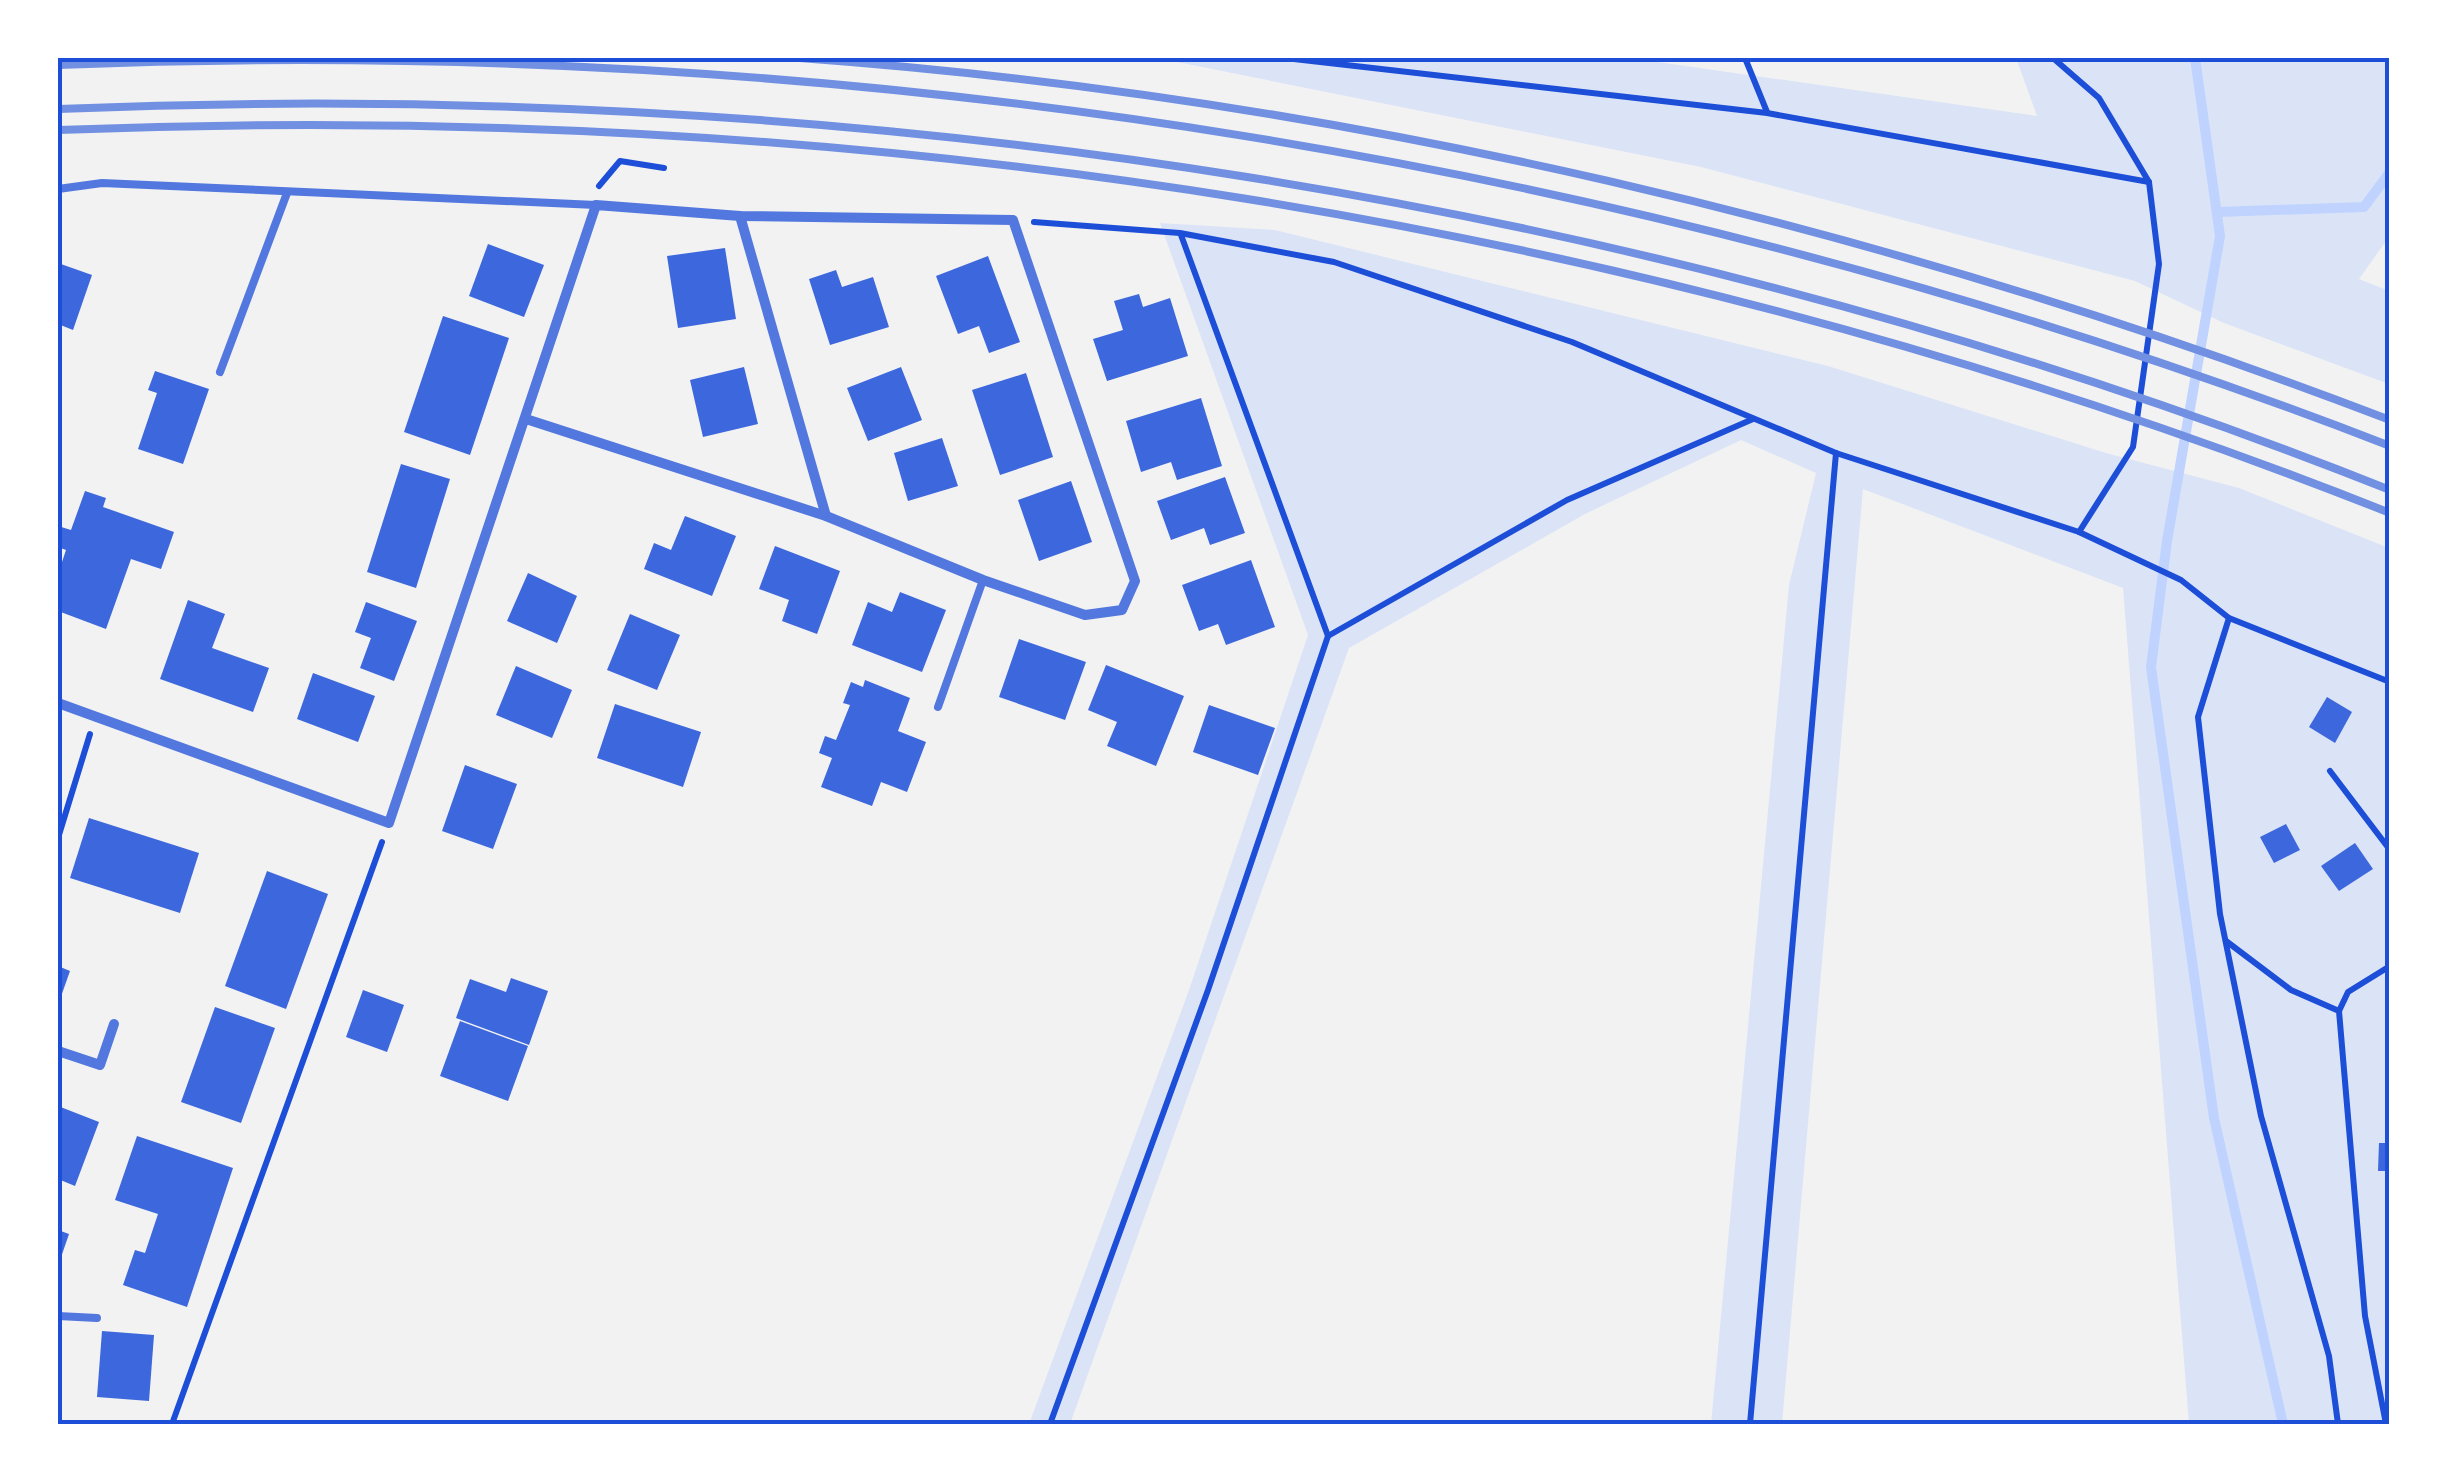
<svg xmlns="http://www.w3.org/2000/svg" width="2447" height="1482" font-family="Lato,sans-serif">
	<rect width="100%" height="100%" fill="#f2f2f2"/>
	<g fill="#dbe4f7">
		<path d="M1157,58H1630L2037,116L2016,58H2389V237L2359,279L2389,291V384L2224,323L2135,281L1701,167Z"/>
		<path d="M1160,223L1275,230L1828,366L2106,453L2239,488L2389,548V1424H2189L2123,588L1863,489L1782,1424H1711L1789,585L1816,473L1741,440L1585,514L1349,648L1070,1424H1029L1189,990L1308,635Z"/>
	</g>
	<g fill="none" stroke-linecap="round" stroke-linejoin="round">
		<g stroke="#bfd3fe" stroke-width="10">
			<path d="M2195,58L2220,236L2167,541L2151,667L2214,1118L2283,1424"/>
			<path d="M2217,212L2364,207L2390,172"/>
		</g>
	</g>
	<g fill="#3d67dc">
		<path d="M488,244L544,265L524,317L469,296Z"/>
		<path d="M725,248L736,319L678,328L667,256Z"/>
		<path d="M988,256L1020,342L989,353L979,326L958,334L936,276Z"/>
		<path d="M58,263L92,275L73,330L58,324Z"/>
		<path d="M836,270L842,287L873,277L889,327L830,345L809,279Z"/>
		<path d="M1139,294L1143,307L1170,298L1188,356L1107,381L1093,339L1123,330L1114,301Z"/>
		<path d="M443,316L509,338L470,455L404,432Z"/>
		<path d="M744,367L758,424L703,437L690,380Z"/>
		<path d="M901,367L922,420L868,441L847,388Z"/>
		<path d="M155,371L209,389L183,464L138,449L157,393L148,390Z"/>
		<path d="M1026,373L1053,457L1000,475L972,390Z"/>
		<path d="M1201,398L1222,466L1177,480L1171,462L1141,472L1126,421Z"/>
		<path d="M942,438L958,486L908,501L894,453Z"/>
		<path d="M401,464L450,479L416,588L367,572Z"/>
		<path d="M1225,477L1245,533L1210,545L1204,528L1171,540L1157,501Z"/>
		<path d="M1071,481L1092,542L1039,561L1018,500Z"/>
		<path d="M85,491L106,498L103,507L174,532L161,569L131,559L106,629L58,611V574L66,550L58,547V526L71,530Z"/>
		<path d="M685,516L736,536L712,596L644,569L654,543L671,550Z"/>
		<path d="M775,546L840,571L817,634L782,621L789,600L759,589Z"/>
		<path d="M1251,560L1275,627L1226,645L1218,624L1199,631L1182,585Z"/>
		<path d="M528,573L577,596L557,643L507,621Z"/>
		<path d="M900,592L946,610L922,672L852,645L868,602L892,612Z"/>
		<path d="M188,600L225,614L212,648L269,668L253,712L160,679Z"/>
		<path d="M366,602L417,621L394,681L360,668L371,638L355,632Z"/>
		<path d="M630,614L680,635L657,690L607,670Z"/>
		<path d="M1019,639L1086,662L1065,720L999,697Z"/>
		<path d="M1106,665L1184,696L1156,766L1107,746L1117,722L1088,710Z"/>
		<path d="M516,666L572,690L552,738L496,715Z"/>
		<path d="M313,673L375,696L358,742L297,719Z"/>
		<path d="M865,680L910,698L898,731L926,742L907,792L881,782L872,806L821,787L832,758L819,753L825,736L836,740L850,705L843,703L851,682L863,687Z"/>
		<path d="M2327,697L2352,712L2335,743L2309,727Z"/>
		<path d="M615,704L701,732L683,787L597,758Z"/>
		<path d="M1209,705L1275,728L1258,775L1193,752Z"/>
		<path d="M465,765L517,784L493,849L442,831Z"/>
		<path d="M89,818L199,853L180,913L70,878Z"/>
		<path d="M2286,824L2300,850L2274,863L2260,837Z"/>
		<path d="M2355,843L2373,869L2339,891L2321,866Z"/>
		<path d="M267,871L328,894L286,1009L225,986Z"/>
		<path d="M58,966L70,971L58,1005Z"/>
		<path d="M511,978L548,991L529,1045L456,1018L470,979L506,992Z"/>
		<path d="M363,990L404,1005L387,1052L346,1037Z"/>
		<path d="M215,1007L275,1028L241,1123L181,1102Z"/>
		<path d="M460,1021L528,1046L508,1101L440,1076Z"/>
		<path d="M58,1106L99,1122L75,1186L58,1179Z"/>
		<path d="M137,1136L233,1168L187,1307L123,1285L135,1250L145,1253L158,1214L115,1200Z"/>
		<path d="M2379,1143H2390V1171H2378Z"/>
		<path d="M58,1230L69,1234L58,1266Z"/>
		<path d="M102,1331L154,1335L149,1401L97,1397Z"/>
	</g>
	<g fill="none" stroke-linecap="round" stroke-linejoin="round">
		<g stroke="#1d4ed8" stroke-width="6">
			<path d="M1285,58L1767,113L2149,182"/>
			<path d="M1745,58L1767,112"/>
			<path d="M2053,58L2099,98L2149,182L2159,264L2133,447L2079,532"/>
			<path d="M599,186L620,161L664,168"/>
			<path d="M1034,222L1180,233L1334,262L1572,342L1836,453L2079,532L2181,580L2229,618L2390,682"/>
			<path d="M2229,618L2198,717L2220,914L2261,1116L2329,1356L2338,1424"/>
			<path d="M1328,636L1567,500L1753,419"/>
			<path d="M2330,771L2390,850"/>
			<path d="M58,838L90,734"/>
			<path d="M2226,941L2291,990L2339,1011L2365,1316L2386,1424"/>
			<path d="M2339,1011L2348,992L2390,966"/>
			<path d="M172,1424L382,842"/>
			<path d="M1050,1424L1208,990L1328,636L1181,235"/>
			<path d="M1750,1424L1836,453"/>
		</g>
		<g stroke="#5277de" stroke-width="8">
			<path d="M58,189L102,183L596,205"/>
			<path d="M220,372L287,193"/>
			<path d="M938,707L983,580"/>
			<path d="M58,1316L97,1318"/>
		</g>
		<g stroke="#5277de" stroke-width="10">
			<path d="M740,216L826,516"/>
			<path d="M58,703L389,823L596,205L740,216L1013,220L1135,581L1122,610L1085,615L983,580L826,516L526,419"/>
			<path d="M58,1051L100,1065L114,1024"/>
		</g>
		<g stroke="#7290e2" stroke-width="8">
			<path d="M800,58C1343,98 1882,225 2390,420"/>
			<path d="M58,65C850,33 1650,159 2390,446"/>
			<path d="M58,109C852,76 1649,195 2390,490"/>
			<path d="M58,130C856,98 1646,217 2390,513"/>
		</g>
	</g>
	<rect width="2447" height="1482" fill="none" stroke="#ffffff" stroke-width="120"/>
	<rect x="60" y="60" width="2327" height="1362" fill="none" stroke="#1d4ed8" stroke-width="4"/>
</svg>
